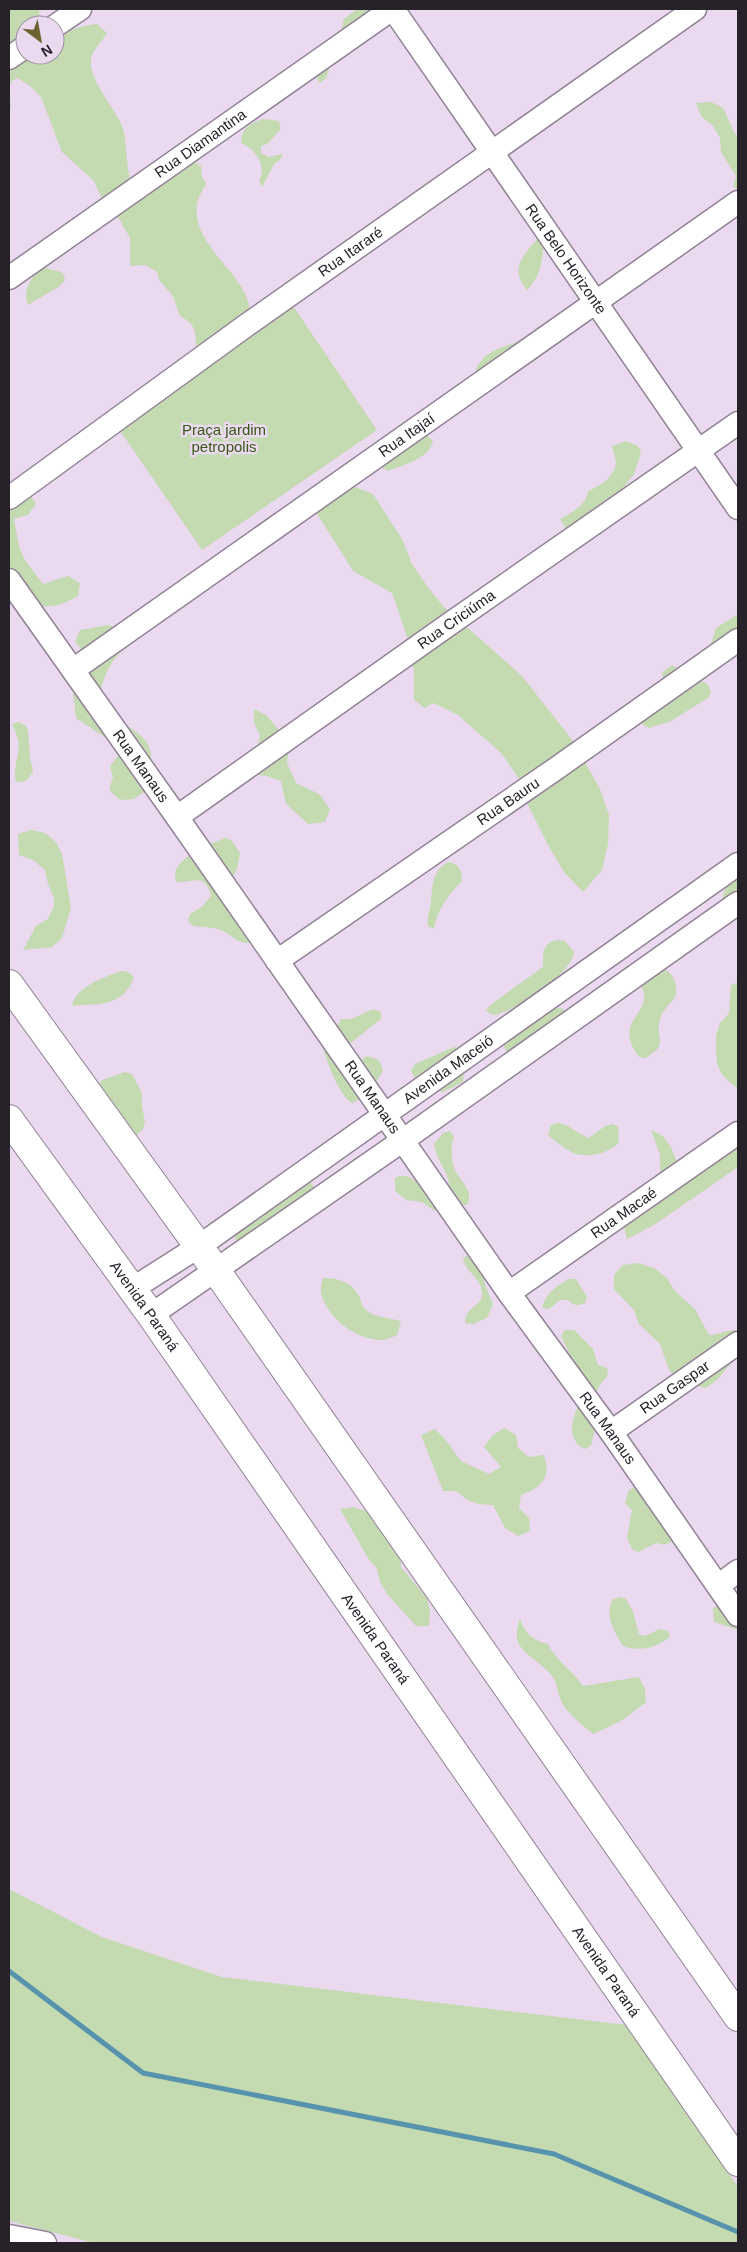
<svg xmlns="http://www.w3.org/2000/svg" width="747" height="2252" font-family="Helvetica,sans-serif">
	<rect width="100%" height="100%" fill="#ead9ef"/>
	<g fill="#c4dab1">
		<path d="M9,9H39L41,25H25V55H55L57,37C70,29 81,26 97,24L107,33C103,40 95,48 92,55C84,76 117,109 123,129C128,147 125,167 132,185L194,162L201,166L202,177L206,183C203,190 198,197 197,204C191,246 244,271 250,309L199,353C191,338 203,328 180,316L173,296L159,280L157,272L145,265L130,266V238L117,215L105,206L94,181L62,152L41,97L31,87L18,78L13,80L9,87L11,107L9,109Z"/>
		<path d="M357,9H381L331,64L326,78L320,83L316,77L318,71L341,32L344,19Z"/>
		<path d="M711,102L723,108L735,134L738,137V189L733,187L736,176L721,152L720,138L713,126L701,116L696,103Z"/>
		<path d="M263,119L279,121L281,129L267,144L261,146V153L268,157L283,154L280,160L274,164L262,187L259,181C267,167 256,149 241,143C241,129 250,123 263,119Z"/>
		<path d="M537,239L544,242C542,260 541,276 527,290C509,268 523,257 537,239Z"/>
		<path d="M42,266C49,270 56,270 63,273L65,280L60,286L28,305C22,289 32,277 42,266Z"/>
		<path d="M289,300L377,430L202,550L112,419Z"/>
		<path d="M526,339L475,376C477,351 507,346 526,339Z"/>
		<path d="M421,430L433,441C429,459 403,465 388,471L379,466Z"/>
		<path d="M626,441L638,446L641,453L634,474L624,487L606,503L566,529L560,519C572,512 586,506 588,491C599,487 615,477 616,462C616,458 613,452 612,446Z"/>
		<path d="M350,485L373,494L402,539L412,564L427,586L443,606L522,676L573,741L600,789L609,815L608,844L602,870L583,892L564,872L548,845L527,803L518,777L501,753L458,715L433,703L425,708L414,700V672L410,645L392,593L353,571L316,512Z"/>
		<path d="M29,493L36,504L28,515L14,519L19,547L25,560L43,584L68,576L80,583L78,596C41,617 36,604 9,578V505Z"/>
		<path d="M738,614V657L710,647L716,628Z"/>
		<path d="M109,625L121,631L128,645C112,659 104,673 100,694C106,702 112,711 119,719C132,731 149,735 151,755C152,766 148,779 147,790L134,799L120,800L109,790L113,777L110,766L120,753L112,742L76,718L72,684L84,652L75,642L80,630Z"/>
		<path d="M672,665C678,669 683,675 689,678C699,684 707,677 711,692L708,698L669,722L649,728L642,724L638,718L664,684L662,673Z"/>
		<path d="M254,709L266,715L284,736L289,748L287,763L296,783L319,794L330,809L325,822L308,824L286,804L281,781L267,776L253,774L260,735L254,723Z"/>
		<path d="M19,722L25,725L28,730L30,757L33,771C29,780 25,782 16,782C11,761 27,752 12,724Z"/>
		<path d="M31,830L45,833L56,842L62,854L71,908L62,938L52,947L23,950L36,926L48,919L54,906V898L48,884L45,870L33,860L19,855L18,834Z"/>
		<path d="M226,838L232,841L240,853L237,869L226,889L224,902L227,909L256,939L249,943C236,943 232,935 221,930C212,927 202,927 193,926L188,921L190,914L202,907L211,896C205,872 195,883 177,882C166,861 210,843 226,838Z"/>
		<path d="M448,862C459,863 462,871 462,881C448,896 437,909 434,929L428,926C427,917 430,910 431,901C433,884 431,873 448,862Z"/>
		<path d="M738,871V900L721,909C722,892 727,883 738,871Z"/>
		<path d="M557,940L565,941L574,952C573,973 513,1013 493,1015L486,1011L490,1005L543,967C543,954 542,943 557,940Z"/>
		<path d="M641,960C649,964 659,966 666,970C674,974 679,990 675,997C670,1005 662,1010 660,1019C654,1040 671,1043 645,1058L639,1057C609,1016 661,1015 638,980L616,981V974Z"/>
		<path d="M121,971L128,972L134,977C123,1008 98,1003 72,1006C75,987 105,977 121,971Z"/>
		<path d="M738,982V1089L723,1076L717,1064L716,1050V1036L720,1023L729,1013L731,985Z"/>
		<path d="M550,1007L563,1009L568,1015L509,1057L503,1044Z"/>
		<path d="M373,1009L381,1012V1019L348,1045L355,1065L367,1056L379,1060L383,1070C376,1083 366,1098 352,1103C339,1096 326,1059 322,1045L336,1029L341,1019H351Z"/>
		<path d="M454,1047L460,1049L464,1068L463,1082L443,1092C428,1090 417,1085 411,1070L415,1064Z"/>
		<path d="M125,1072L132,1074L142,1093V1107L145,1121L143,1129L132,1139L98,1086L102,1080Z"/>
		<path d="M557,1123C569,1124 576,1133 589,1138L605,1126L613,1124L618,1127L619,1142C609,1154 586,1159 571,1152C563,1147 555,1141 548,1135L551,1125Z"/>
		<path d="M651,1130L663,1136L671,1147L676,1160L686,1167L738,1134V1167L654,1225L627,1239L624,1226L660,1183V1155Z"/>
		<path d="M450,1131L454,1137C450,1146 451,1163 456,1172C462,1183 473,1190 468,1204L439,1211L433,1210L422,1202L406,1200L395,1191V1178C410,1170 418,1185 430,1194L449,1192C452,1175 436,1161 434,1144L443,1133Z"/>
		<path d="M308,1181L314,1186L316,1193L238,1244L235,1238L237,1230Z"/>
		<path d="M469,1255L483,1272L485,1285L493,1304L487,1318L473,1324L465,1323C466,1305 481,1308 482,1295C483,1278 465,1273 463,1258Z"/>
		<path d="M638,1263L654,1268L667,1278L674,1290L695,1309L709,1335C719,1335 727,1329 738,1330V1355L717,1380L706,1388L678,1381L669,1370L660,1344L639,1324L634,1310L614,1289V1275L623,1265Z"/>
		<path d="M323,1278C337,1278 352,1282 359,1296C361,1299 361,1305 364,1308C371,1317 390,1318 401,1321L397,1335C392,1337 387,1340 382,1340C356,1340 327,1318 321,1293C320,1288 322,1282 323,1278Z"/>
		<path d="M569,1279H576L587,1297L585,1303C578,1306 573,1306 568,1300H560L549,1309L542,1308C545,1294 557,1285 569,1279Z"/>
		<path d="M565,1330H574L593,1349L598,1365L607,1368L608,1375L599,1386L594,1399L597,1420L591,1446L585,1449C564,1439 573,1415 582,1399L570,1355L561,1336Z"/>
		<path d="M504,1428L516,1435L518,1448L529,1457L544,1455C551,1478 543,1487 521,1495L519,1508L529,1518L530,1531L518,1536L505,1528L493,1505C477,1505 468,1502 456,1491H443L421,1435L435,1429L445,1439L461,1461L489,1474L501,1467L484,1447L492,1436Z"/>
		<path d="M641,1484L670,1527L671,1542L664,1545L657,1543L638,1552L632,1549L627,1537L632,1510L625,1503L629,1490Z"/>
		<path d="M353,1507L366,1511L376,1520L400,1552L401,1567L427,1598L430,1612L429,1626H416L387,1594L380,1582L377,1569L368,1558L340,1509Z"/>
		<path d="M619,1597L626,1599L633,1612L639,1634L645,1636L660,1629L668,1631L670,1637C656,1648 640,1652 623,1646C614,1631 605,1617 612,1600Z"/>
		<path d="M723,1604L738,1606V1630L714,1622L713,1608Z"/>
		<path d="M520,1619C526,1634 532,1640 548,1644C556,1661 572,1670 583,1686L639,1677L645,1689L646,1702L621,1721L593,1734C583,1725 567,1714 561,1701C558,1693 557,1683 552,1676C536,1655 507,1652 520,1619Z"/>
		<path d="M9,1889L102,1937L222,1977L627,2025L738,2187V2243H94L9,2221Z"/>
	</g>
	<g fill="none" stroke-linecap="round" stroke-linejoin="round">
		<path stroke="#5893ad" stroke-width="5" d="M9,1971L143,2073L554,2154L738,2232"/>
		<g stroke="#918296" stroke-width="25">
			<g id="minor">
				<path id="s1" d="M393,9L738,508"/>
				<path d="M55,26L80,9"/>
				<path d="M9,58L25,47"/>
				<path id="s2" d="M9,278L392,9"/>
				<path id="s3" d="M9,498L244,327L695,9"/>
				<path id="s4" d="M9,580L177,817L509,1293L611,1432L738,1615"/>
				<path id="s5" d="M73,670L738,202"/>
				<path id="s6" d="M177,817L451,623L738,423"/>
				<path id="s7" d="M277,961L554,770L738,640"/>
				<path id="s8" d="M132,1289L198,1247L738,864"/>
				<path id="s9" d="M509,1293L738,1133"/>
				<path d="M151,1315L402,1141L738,903"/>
				<path id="s10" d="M611,1432L738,1343"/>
				<path d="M718,1586L738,1571"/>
				<path d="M9,2236L45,2243"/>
			</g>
		</g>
		<g stroke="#918296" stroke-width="30">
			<g id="major">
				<path d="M9,984L215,1269L738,2017"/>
				<path id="s11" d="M9,1119L151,1315L738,2162"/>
			</g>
		</g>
		<use href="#minor" stroke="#fff" stroke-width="22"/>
		<use href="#major" stroke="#fff" stroke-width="28"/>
	</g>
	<g text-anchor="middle" stroke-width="5" stroke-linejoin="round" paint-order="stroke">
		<g font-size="15" fill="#272129" stroke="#ead9ef">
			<text dy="5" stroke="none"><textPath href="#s2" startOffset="234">Rua Diamantina</textPath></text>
			<text dy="5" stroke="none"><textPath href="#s3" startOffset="421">Rua Itararé</textPath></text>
			<text dy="5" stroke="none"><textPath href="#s1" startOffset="304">Rua Belo Horizonte</textPath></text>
			<text dy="5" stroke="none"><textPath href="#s5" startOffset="408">Rua Itajaí</textPath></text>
			<text dy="5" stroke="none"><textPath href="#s6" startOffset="342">Rua Criciúma</textPath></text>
			<text dy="5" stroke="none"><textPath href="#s4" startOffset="228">Rua Manaus</textPath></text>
			<text dy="5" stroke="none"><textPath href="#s7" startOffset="281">Rua Bauru</textPath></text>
			<text dy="5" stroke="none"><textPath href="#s8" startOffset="385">Avenida Maceió</textPath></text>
			<text dy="5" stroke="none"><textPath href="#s4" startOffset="632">Rua Manaus</textPath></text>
			<text dy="5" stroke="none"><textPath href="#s9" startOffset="140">Rua Macaé</textPath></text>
			<text dy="5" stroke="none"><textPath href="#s11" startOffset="231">Avenida Paraná</textPath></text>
			<text dy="5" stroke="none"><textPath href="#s10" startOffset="78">Rua Gaspar</textPath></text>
			<text dy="5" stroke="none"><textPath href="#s4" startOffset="1038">Rua Manaus</textPath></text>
			<text dy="5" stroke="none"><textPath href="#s11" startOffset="636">Avenida Paraná</textPath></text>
			<text dy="5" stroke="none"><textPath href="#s11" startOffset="1041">Avenida Paraná</textPath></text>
		</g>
		<g font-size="15" fill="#395814" stroke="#ead9ef">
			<text x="224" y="435">Praça jardim<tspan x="224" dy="17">petropolis</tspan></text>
		</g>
	</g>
	<rect width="747" height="2252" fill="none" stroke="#272129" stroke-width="20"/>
	<g transform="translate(40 40) rotate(148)"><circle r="24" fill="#ead9ef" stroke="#9c8fa0"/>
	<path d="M0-4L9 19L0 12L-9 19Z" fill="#6c622e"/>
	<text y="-8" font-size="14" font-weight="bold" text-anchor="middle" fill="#272129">N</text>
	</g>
</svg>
